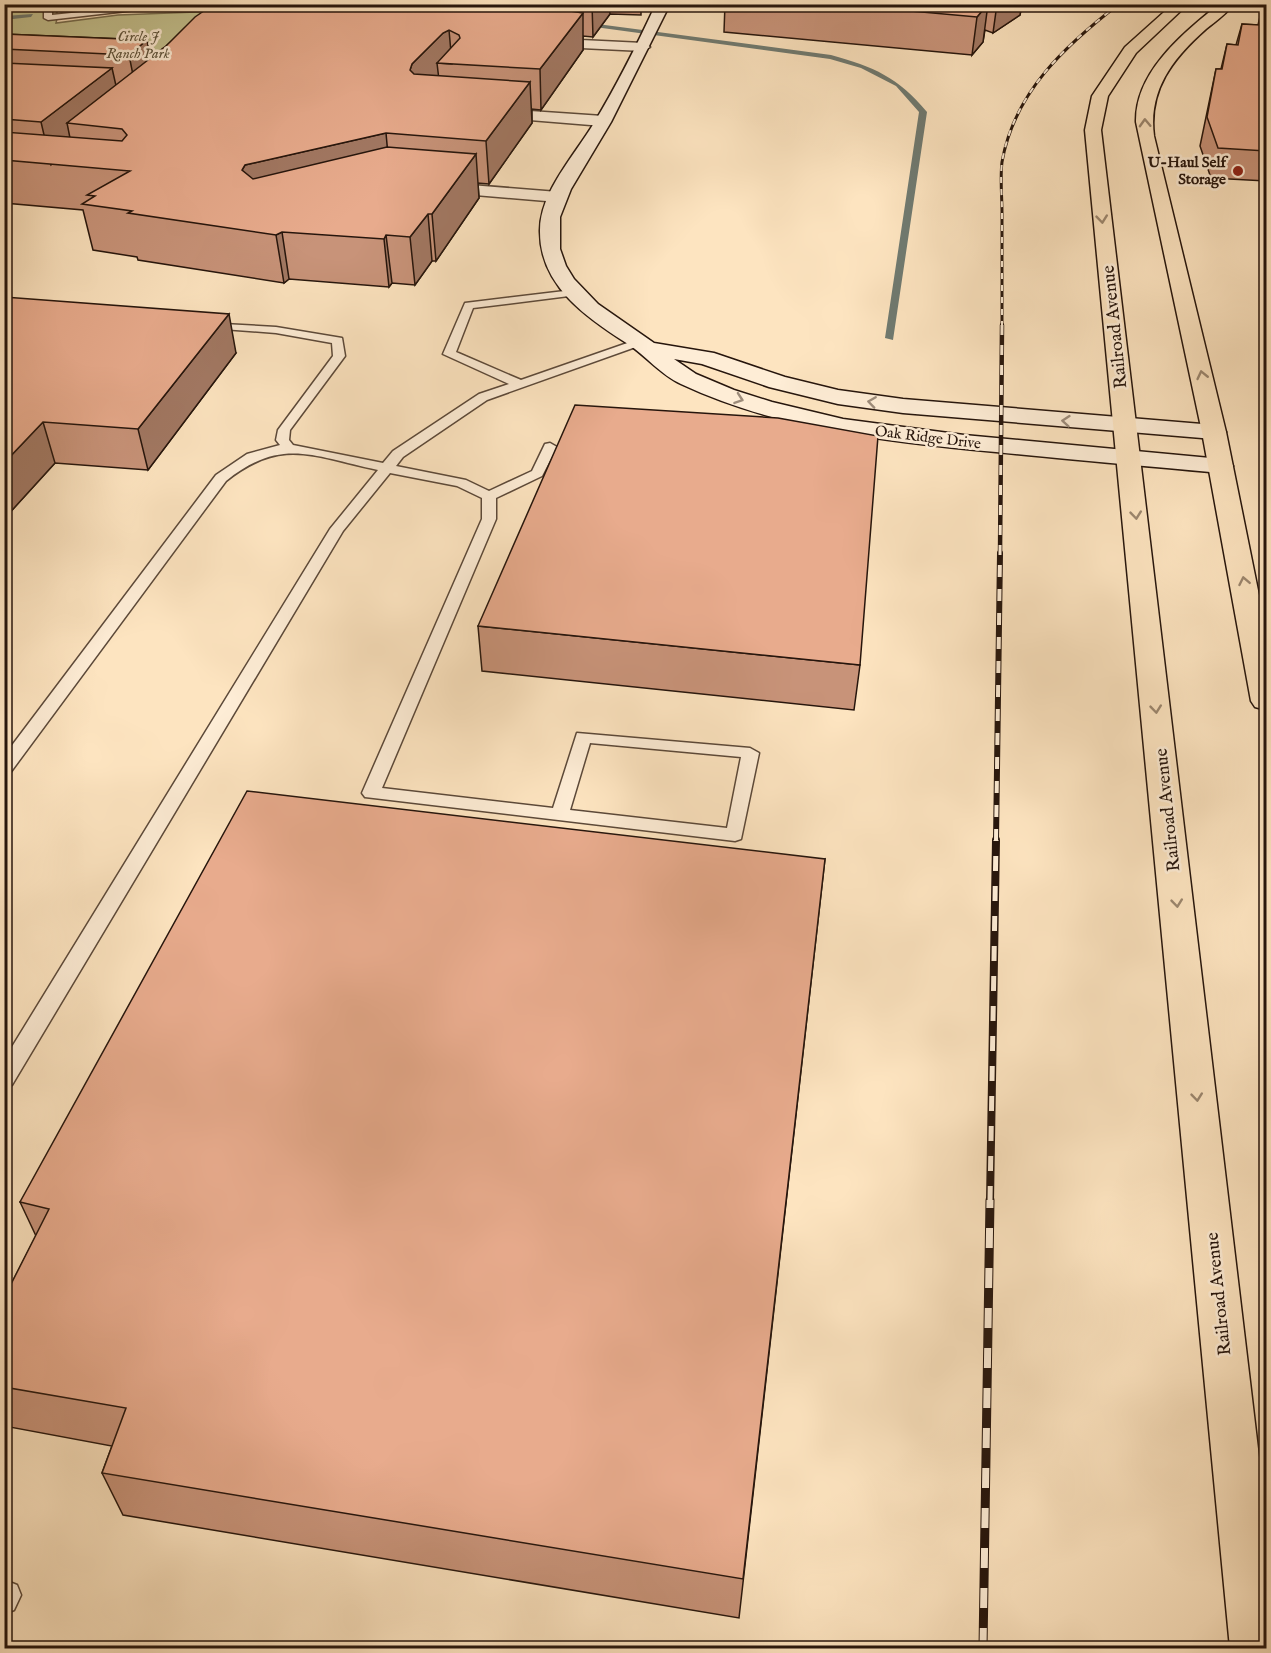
<svg xmlns="http://www.w3.org/2000/svg" width="1271" height="1653" font-family="'IM FELL English',serif">
	<rect width="100%" height="100%" fill="#fde4c0"/>
	<filter id="stains"><feTurbulence type="fractalNoise" baseFrequency=".00333" numOctaves="4"/><feColorMatrix values="0 0 0 0 .2 0 0 0 0 .09 0 0 0 0 .02 0 0 0 .5 -.17"/></filter>
	<radialGradient id="worn" r=".72"><stop offset=".6" stop-color="#630" stop-opacity="0"/><stop offset="1" stop-color="#630" stop-opacity=".3"/></radialGradient>
	<path fill="#c4c28f" stroke="#756c4e" stroke-width="1.5" d="M5,5H56L55,10L58,14L56,23L118,15L222,11L150,77L5,71Z"/>
	<g fill="none" stroke-linecap="round" stroke-linejoin="round">
		<g fill="#6f7a71" fill-rule="evenodd">
			<path d="M102,4H125L61,13L58,11Z"/>
			<path d="M33,14L31,17L4,20V16Z"/>
			<path d="M582,22L831,55C874,67 898,77 927,112L893,340L885,338L919,112L896,86L861,68L830,59L580,25Z"/>
		</g>
		<g stroke="#5c4939" stroke-width="3">
			<g id="lane">
				<path d="M45,4L52,9V15L158,4H188L48,20L44,18V10L38,6L4,9V5Z"/>
				<path d="M573,290L577,291V295L473,308L456,352L521,380L636,340H644V344L487,400L403,457L396,466L466,480L489,491L532,471L545,444L550,443L557,447L542,476L496,498V519L382,788L553,808L577,733L750,748L759,753L741,839L735,841L365,797L362,793L482,519V498L457,486L390,473L343,531L12,1085L4,1087V1060L330,529L378,470C314,457 282,436 226,481L10,773L4,774V756L216,475L247,454L280,445L276,440L278,430L333,356L332,343L276,333L209,328L203,325L205,323L276,327L342,338L345,356L290,430L289,440L293,445L383,463L393,451L479,394L509,384L443,354L465,303ZM590,743L741,757L727,828L570,810Z"/>
				<path d="M7,1581L17,1585L21,1595L14,1610L4,1614V1582Z"/>
			</g>
		</g>
		<g stroke="#5c4939" stroke-width="3">
			<g id="street">
				<path d="M538,33L581,40L643,43L650,47L643,51L581,48L533,40V34Z"/>
				<path d="M488,108L603,116L611,121L603,126L482,116L480,113Z"/>
				<path d="M434,182L558,192L567,197L558,202L428,191L425,187Z"/>
			</g>
		</g>
		<g stroke="#26150c" stroke-width="3">
			<path id="secondary" d="M656,4H670L611,122L571,189L560,217V249L566,266L574,279L598,304L654,343L714,353L785,377L838,390L903,399L1214,425L1222,427L1226,432L1222,437L1214,439L903,413L838,404L769,387L702,364L674,359L696,374L734,390L772,402L843,419L964,435L1221,459L1230,461L1233,466L1230,471L1221,473C1146,466 1071,460 996,452C890,442 779,430 681,384C661,375 646,356 628,344C587,318 540,286 540,232C539,193 575,155 594,123C617,85 637,45 656,4Z"/>
		</g>
		<g stroke="#26150c" stroke-width="3">
			<g id="primary">
				<path d="M1173,4H1188L1136,53L1108,96L1101,130L1266,1516V1648H1230L1085,130L1092,96L1125,47Z"/>
				<path d="M1219,4H1234C1226,14 1216,21 1206,29C1173,58 1148,90 1154,136L1226,432L1266,630V710L1255,707L1251,701L1202,432L1136,122C1135,71 1184,33 1219,4Z"/>
			</g>
		</g>
		<use href="#lane" fill="#feedd6" fill-rule="evenodd"/>
		<use href="#street" fill="#feedd6" fill-rule="evenodd"/>
		<use href="#secondary" fill="#feedd6" fill-rule="evenodd"/>
		<use href="#primary" fill="#fde4c0" fill-rule="evenodd"/>
		<g stroke="#26150c" stroke-width="3">
			<path id="rail-far4" d="M1002,327C1002,289 1002,250 1002,212C1002,196 1000,178 1002,162C1014,92 1066,45 1119,4"/>
		</g>
		<g stroke="#26150c" stroke-width="4.5">
			<path id="rail-far3" d="M1000,555L1002,325"/>
		</g>
		<g stroke="#26150c" stroke-width="6">
			<path id="rail-far2" d="M996,841L1000,553"/>
		</g>
		<g stroke="#26150c" stroke-width="8">
			<path id="rail-far1" d="M990,1201L996,840"/>
		</g>
		<g stroke="#26150c" stroke-width="9">
			<path id="rail" d="M983,1648L990,1200"/>
		</g>
		<use href="#rail-far4" stroke="#feedd6" stroke-width="2" stroke-dasharray="6" stroke-linecap="butt"/>
		<use href="#rail-far3" stroke="#feedd6" stroke-width="3" stroke-dasharray="10" stroke-linecap="butt"/>
		<use href="#rail-far2" stroke="#feedd6" stroke-width="4" stroke-dasharray="12" stroke-linecap="butt"/>
		<use href="#rail-far1" stroke="#feedd6" stroke-width="5" stroke-dasharray="15" stroke-linecap="butt"/>
		<use href="#rail" stroke="#feedd6" stroke-width="7" stroke-dasharray="20" stroke-linecap="butt"/>
	</g>
	<g fill="#c89379" stroke="#26150c" stroke-width="1.5">
		<path d="M214,4H641V15L610,14L593,37L583,36V50L541,110L532,109V123L489,184L478,183L479,198L436,261H432L415,285L392,283L389,287L289,279L284,283L138,260L137,257L93,250L83,210L4,203V34L147,40L150,58L166,46Z"/>
		<path d="M725,4H1035L1030,8L1027,5H1022L1020,15L993,33L985,30L983,42L972,55L724,32Z"/>
		<path d="M1263,4H1266V181L1211,178L1200,146L1216,69H1221L1227,44L1236,45L1242,24L1258,25Z"/>
		<path d="M4,297L236,353L148,470L55,463L4,519Z"/>
		<path d="M478,626L860,665L854,710L482,671Z"/>
		<path d="M825,859L739,1618L123,1515L102,1473L112,1446L4,1426V1298L36,1236L20,1202Z"/>
	</g>
	<g fill="#a27863" stroke="#26150c" stroke-width="1.5">
		<path d="M592,4H609L610,14L593,37Z"/>
		<path d="M988,4L983,42L972,55L977,17Z"/>
		<path d="M997,4H1022L1020,15L993,33Z"/>
		<path d="M583,13V50L541,110L540,69Z"/>
		<path d="M449,30L452,64L437,63L439,80L416,105L410,70L412,64L443,33Z"/>
		<path d="M147,40L154,79L137,95L129,55Z"/>
		<path d="M112,68L121,108L67,123L72,148L51,165L41,122Z"/>
		<path d="M530,82L532,123L489,184L486,141Z"/>
		<path d="M386,133L390,177L252,210L242,170L245,165Z"/>
		<path d="M476,154L479,198L436,261L432,214Z"/>
		<path d="M428,214L432,261L415,285L410,237Z"/>
		<path d="M282,232L289,279L284,283L276,235Z"/>
		<path d="M386,235L392,283L389,287L384,239Z"/>
		<path d="M229,314L236,353L148,470L138,429Z"/>
		<path d="M43,422L55,463L4,519V463Z"/>
	</g>
	<g fill="#e8ab8d" stroke="#26150c" stroke-width="1.5">
		<path d="M214,4H525L583,13L540,69L437,63L460,38L459,35L449,30L443,33L412,64L410,70L414,74L530,82L486,141L386,133L245,165L242,170L253,179L387,147L476,154L432,214H428L410,237L386,235L384,239L282,232L276,235L128,213L132,211L82,204L95,196L87,195L130,171L4,160V132L122,141L127,135L122,129L67,123L166,46L195,17Z"/>
		<path d="M833,4H988L977,17Z"/>
		<path d="M1263,4H1266V151L1218,148L1207,117L1216,69H1222L1227,44L1238,45L1242,24L1260,25Z"/>
		<path d="M4,34L147,40L129,55L4,49Z"/>
		<path d="M4,63L112,68L41,122L4,119Z"/>
		<path d="M4,297L229,314L138,429L43,422L4,463Z"/>
		<path d="M575,405L778,418L878,436L860,665L478,626Z"/>
		<path d="M247,791L825,859L743,1579L102,1473L126,1408L4,1387V1298L49,1209L20,1202Z"/>
	</g>
	<defs><path id="oneway-chevron" d="M-2-3.5L2.5 0L-2 3.5" fill="none" stroke-width="1.6" stroke-linecap="round" stroke-linejoin="round" transform="scale(1.5)"/></defs>
	<g stroke="#9c876f">
		<use href="#oneway-chevron" transform="translate(1145 123) rotate(-92)"/>
		<use href="#oneway-chevron" transform="translate(1102 219) rotate(84)"/>
		<use href="#oneway-chevron" transform="translate(1202 375) rotate(-103)"/>
		<use href="#oneway-chevron" transform="translate(1136 515) rotate(84)"/>
		<use href="#oneway-chevron" transform="translate(1244 581) rotate(-101)"/>
		<use href="#oneway-chevron" transform="translate(1156 709) rotate(84)"/>
		<use href="#oneway-chevron" transform="translate(1177 903) rotate(84)"/>
		<use href="#oneway-chevron" transform="translate(1197 1097) rotate(84)"/>
	</g>
	<g stroke="#9d8c7b">
		<use href="#oneway-chevron" transform="translate(739 399) rotate(19)"/>
		<use href="#oneway-chevron" transform="translate(872 402) rotate(-172)"/>
		<use href="#oneway-chevron" transform="translate(1066 421) rotate(-175)"/>
	</g>
	<circle fill="#8f2418" stroke="#feedd6" stroke-width="2" cx="1238" cy="171" r="6"/>
	<g text-anchor="middle" stroke-width="5" stroke-linejoin="round" paint-order="stroke">
		<g font-size="15" font-style="italic" fill="#5d523a" stroke="#feedd6">
			<text x="138" y="41">Circle J<tspan x="138" dy="17">Ranch Park</tspan></text>
		</g>
		<g font-size="15" font-weight="bold" fill="#26150c" stroke="#feedd6" text-anchor="end">
			<text x="1226" y="167">U-Haul Self<tspan x="1226" dy="17">Storage</tspan></text>
		</g>
		<g font-size="15" fill="#26150c" stroke="#feedd6">
			<text transform="translate(928 437) rotate(7)" y="5">Oak Ridge Drive</text>
		</g>
		<g font-size="18" fill="#26150c" stroke="#feedd6">
			<text transform="translate(1114 327) rotate(-96)" y="6">Railroad Avenue</text>
			<text transform="translate(1167 810) rotate(-96)" y="6">Railroad Avenue</text>
			<text transform="translate(1218 1294) rotate(-96)" y="6">Railroad Avenue</text>
		</g>
	</g>
	<rect width="1271" height="1653" fill="none" stroke="#fde4c0" stroke-width="24"/>
	<rect x="6" y="6" width="1259" height="1641" fill="none" stroke="#26150c" stroke-width="3"/>
	<rect x="12" y="12" width="1247" height="1629" fill="none" stroke="#26150c" stroke-width="1.5"/>
	<rect width="100%" height="100%" filter="url(#stains)"/>
	<rect width="100%" height="100%" fill="url(#worn)"/>
</svg>
